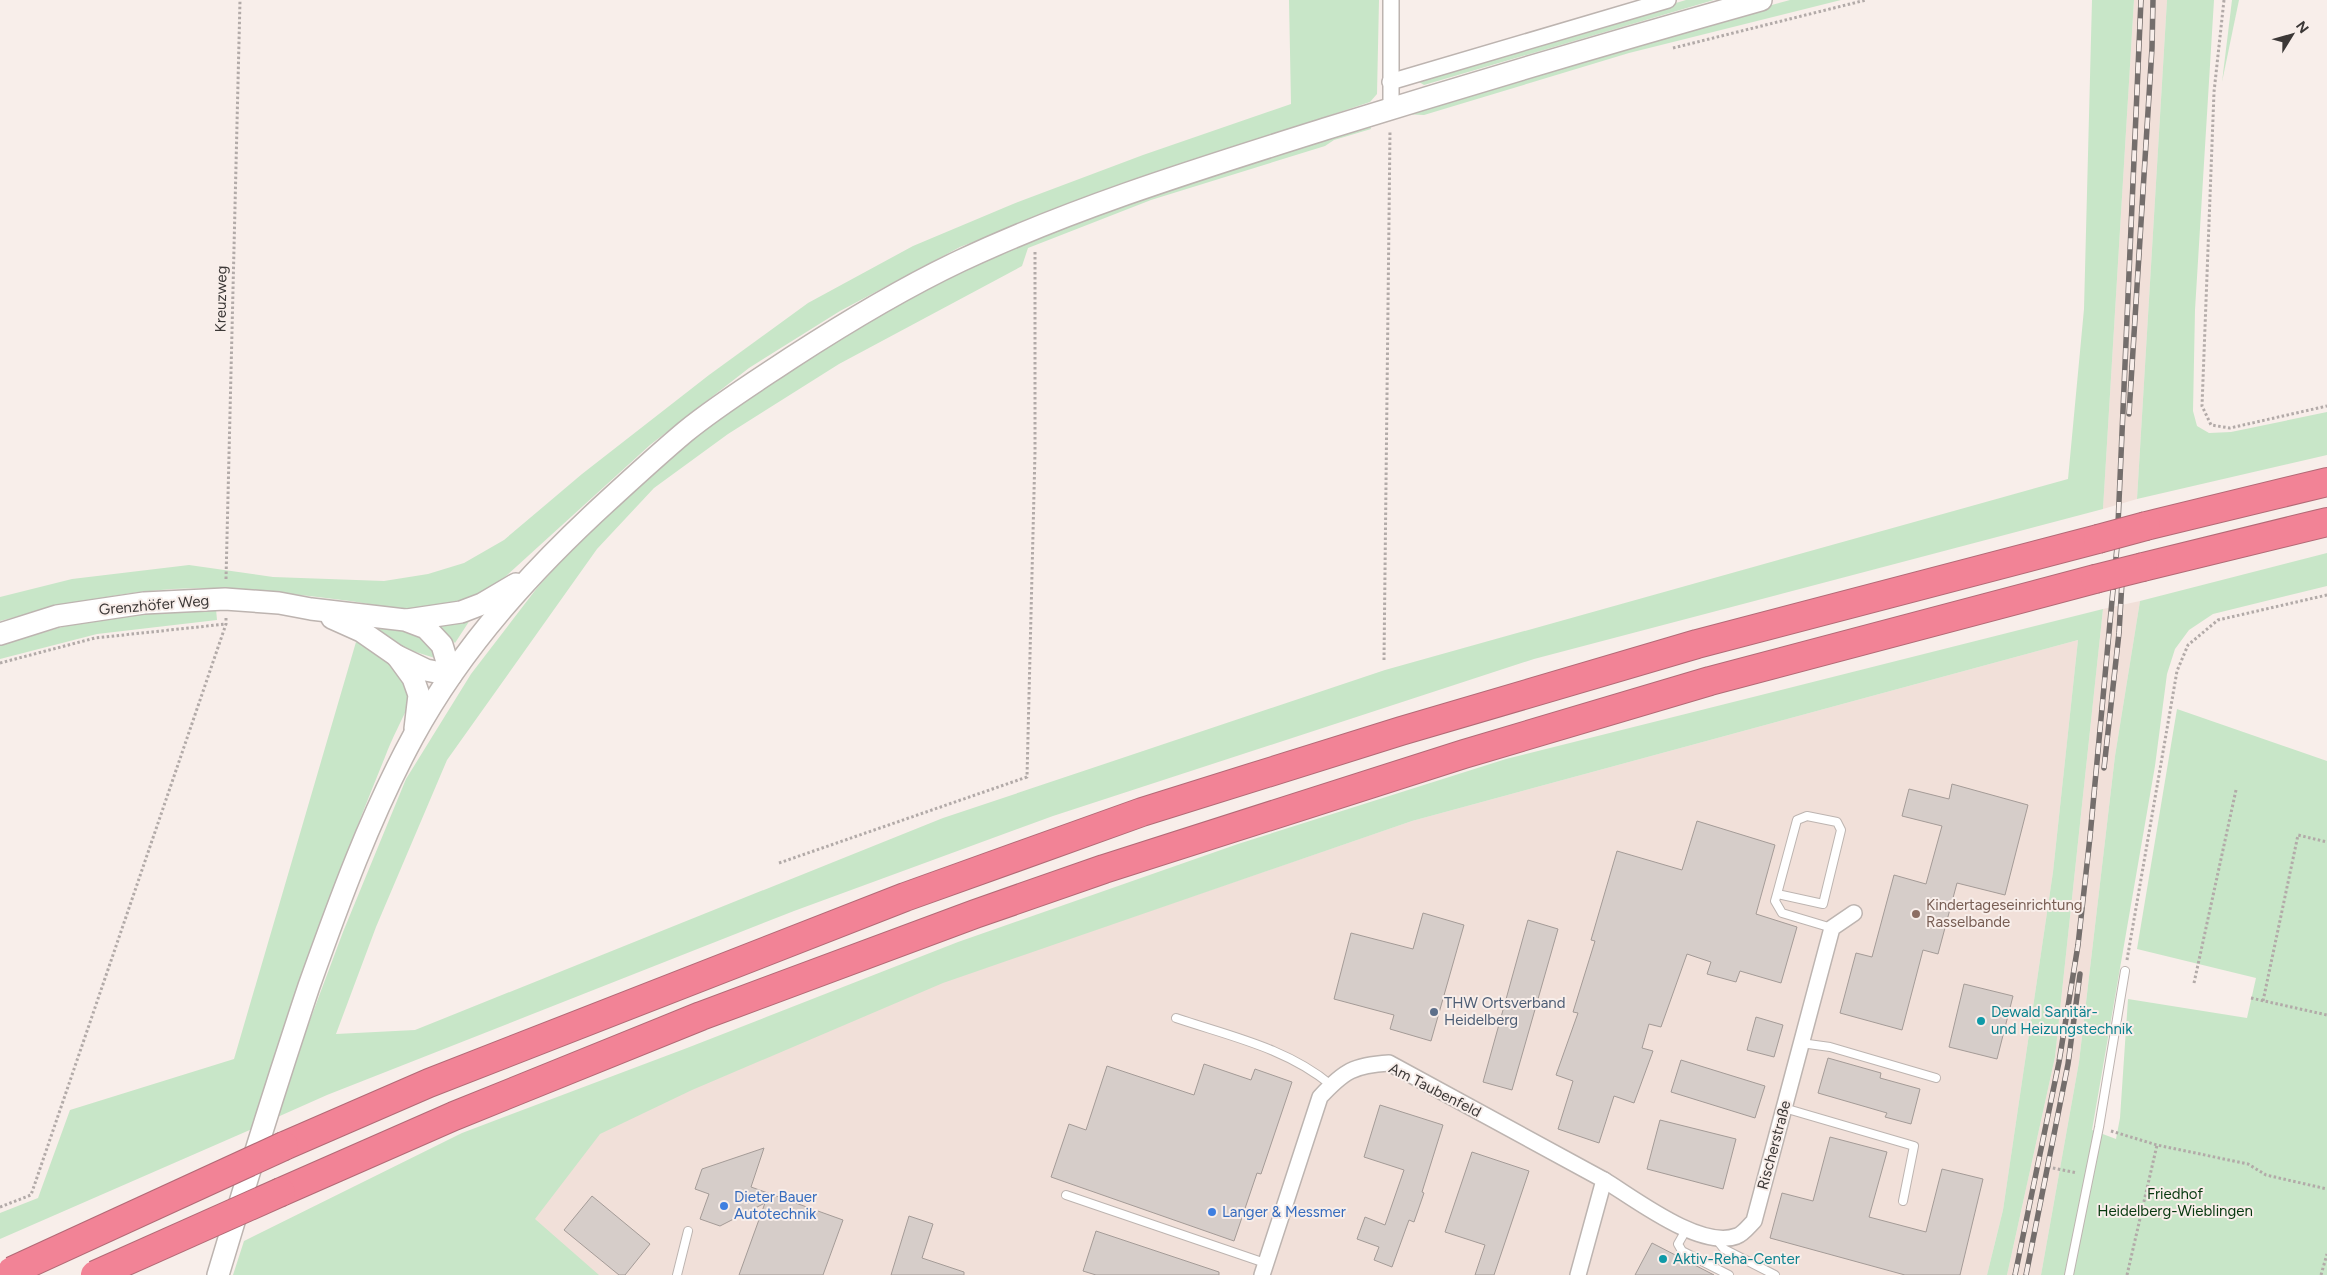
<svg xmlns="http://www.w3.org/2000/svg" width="2327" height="1275" font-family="Figtree,sans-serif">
	<rect width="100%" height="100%" fill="#f8eeea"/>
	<g fill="#f1e0d9">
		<path d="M2134,0H2167L2137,499L2103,509Z"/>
		<path d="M2140,601L2115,756L2079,1062L2041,1275H2007L2055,1057L2103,609Z"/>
		<path d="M2078,640L2053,872L2003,1210L1987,1275H578L440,1154L1412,821Z"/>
	</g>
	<g fill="#c8e6c8">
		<path d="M1289,0H1379L1377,94L1370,102L1130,182L960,247L840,311L749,368L650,445L505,577C487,589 469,601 448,605C408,613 381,605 342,600C285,593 229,586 172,589C113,593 57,606 0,621V597L72,579L189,565L273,577L384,581L428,574L464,563L504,540L582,474L709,375L808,303L913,246L1013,204L1143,155L1291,104Z"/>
		<path d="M1686,0H1714L1424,85L1416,80Z"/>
		<path d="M1790,0H1841L1629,53L1424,115L1402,114L1661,35Z"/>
		<path d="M2092,0H2134L2103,509L1534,659L1053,816L794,911L327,1095L273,1119L343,932L406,779L471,674L537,588L590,529L698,430L903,298L1007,250L1099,213L1369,122L1371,129L1334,140L1325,146L1151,200L1028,248L1022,266L839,364L728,434L654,488L597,549L447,760L376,927L336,1034L415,1030L943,818L1385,670L2068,479L2084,309Z"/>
		<path d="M2167,0H2214L2195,310L2193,411L2197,426L2209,433L2231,432L2327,412V455L2137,499Z"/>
		<path d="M2232,0H2239L2222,82Z"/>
		<path d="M2327,553V586L2213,614L2189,630L2175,649L2167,674L2155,766L2092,1130L2116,1139L2120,1118L2128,999L2247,1018L2256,978L2137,949L2177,709L2327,761V1275H2041L2079,1062L2115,756L2140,601Z"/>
		<path d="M216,609L217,620L97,634L0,659V645L76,623L150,612Z"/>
		<path d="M2103,609L2055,1057L2007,1275H1987L2003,1210L2053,872L2078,640L1412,821L943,983L692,1090L600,1134L535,1219L599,1275H233L244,1241L462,1133L687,1048L958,942L1238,844L1506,759Z"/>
		<path d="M470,620L455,643L438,626Z"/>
		<path d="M370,624L418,632L432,644L438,659L406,649Z"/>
		<path d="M356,642L381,654L399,669L410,702C402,720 392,738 385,757C335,879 291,1003 252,1129L0,1239V1213L38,1198L70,1110L234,1059Z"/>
	</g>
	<g fill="#d6cdc9" stroke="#a49b97">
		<path d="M1952,784L2028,805L2005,895L1957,883L1938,954L1923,950L1902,1030L1840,1013L1856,953L1872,957L1894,875L1926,884L1942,826L1902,816L1909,789L1949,799Z"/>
		<path d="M1697,821L1775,845L1756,914L1797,927L1781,983L1740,971L1736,982L1707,974L1711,962L1687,954L1661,1027L1649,1024L1642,1048L1653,1051L1634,1103L1614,1096L1599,1143L1558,1129L1573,1081L1556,1075L1578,1013L1573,1012L1595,941L1591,940L1617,851L1682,870Z"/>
		<path d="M1423,913L1464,925L1431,1041L1390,1029L1394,1015L1334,999L1351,933L1413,949Z"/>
		<path d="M1528,920L1558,929L1512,1090L1483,1082Z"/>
		<path d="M1964,984L2013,996L1997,1059L1949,1047Z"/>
		<path d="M1756,1017L1783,1025L1774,1057L1747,1050Z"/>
		<path d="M1828,1058L1881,1073L1880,1078L1920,1089L1911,1124L1885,1117L1887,1113L1818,1093Z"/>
		<path d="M1681,1060L1765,1086L1755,1118L1671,1092Z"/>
		<path d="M1204,1064L1251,1080L1255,1069L1292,1082L1261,1174L1257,1173L1234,1241L1051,1177L1069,1124L1086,1130L1107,1066L1194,1095Z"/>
		<path d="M1380,1105L1443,1125L1422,1192L1424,1193L1414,1222L1409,1220L1392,1267L1374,1260L1379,1247L1357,1239L1365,1217L1385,1225L1404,1170L1364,1157Z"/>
		<path d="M1660,1120L1736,1139L1723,1189L1647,1169Z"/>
		<path d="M1830,1137L1887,1152L1869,1217L1926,1232L1942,1169L1983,1179L1960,1275H1905L1770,1238L1782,1193L1813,1201Z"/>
		<path d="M764,1148L751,1187L843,1220L823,1275H739L765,1203L720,1226L700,1219L709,1194L695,1189L702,1169Z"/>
		<path d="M1472,1152L1529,1171L1494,1275H1475L1485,1245L1445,1232Z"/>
		<path d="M592,1196L650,1244L625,1275H619L564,1230Z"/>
		<path d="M909,1216L933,1224L922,1258L964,1272V1275H891Z"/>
		<path d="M1096,1231L1219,1272V1275H1096L1083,1271Z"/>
		<path d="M1652,1243L1714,1275H1635Z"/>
	</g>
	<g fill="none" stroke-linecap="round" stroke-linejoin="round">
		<g stroke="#bdb4b0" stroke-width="10">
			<g id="service">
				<path d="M1777,894L1823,904L1841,830L1837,822L1807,816L1797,820L1777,894L1775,901L1782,913L1832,928"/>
				<path d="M1176,1018C1229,1036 1287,1048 1331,1085"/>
				<path d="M1801,1043L1830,1047L1936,1078"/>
				<path d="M1784,1108L1914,1146L1903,1201"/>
				<path d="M1066,1195L1265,1263"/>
				<path d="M1686,1230L1678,1244L1682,1251L1729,1275"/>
				<path d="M1717,1240L1724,1249L1775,1275"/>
				<path d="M677,1275L688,1231"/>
				<path d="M2069,1275L2099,1127L2125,971"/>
			</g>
		</g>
		<g stroke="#bdb4b0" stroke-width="18">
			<g id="minor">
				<path d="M1391,0V109"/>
				<path d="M1390,82L1668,0"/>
				<path d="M1604,1180C1635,1199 1701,1250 1737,1236C1743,1234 1749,1226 1754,1221L1832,928L1854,913"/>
				<path d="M1262,1275L1320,1097C1344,1071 1354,1065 1389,1063L1604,1180L1578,1275"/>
			</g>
		</g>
		<g stroke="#bdb4b0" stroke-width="24">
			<g id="secondary">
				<path d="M332,618L361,631L397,656L426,670L451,675"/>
				<path d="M407,620L461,612L482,604L516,584"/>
				<path d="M0,634L57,616L144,603L225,599L279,603L311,609L405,620L426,628L442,645L451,675"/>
				<path d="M397,656L413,678L419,695L415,729"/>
				<path d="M218,1275C247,1178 277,1082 309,986C339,902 370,816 413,737C463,645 535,567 612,497C636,475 660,453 685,432C718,405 755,382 791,358C845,323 901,289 960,261C1077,206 1202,168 1325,129C1470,84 1615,41 1761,0"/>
			</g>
		</g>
		<g stroke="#b26975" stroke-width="30">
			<g id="motorway">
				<path d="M2146,526L2327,482"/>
				<path d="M2143,567L2327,522"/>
				<path d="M284,1146L429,1083L905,897L1142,812L1401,731L1697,644L2098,539"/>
				<path d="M281,1192L454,1116L701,1016L975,914L1104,869L1464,754L1710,681L2095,579"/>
			</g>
		</g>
		<g stroke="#b2aaa8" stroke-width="3" stroke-dasharray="2.5 2.5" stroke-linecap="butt">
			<path d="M2224,0L2214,92L2202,406L2211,425L2230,428L2327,406"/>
			<path d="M1673,48L1866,0"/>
			<path d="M226,579L240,0"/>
			<path d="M1384,660L1390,130"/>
			<path d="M0,663L95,638L226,624"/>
			<path d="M779,863L1027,777L1035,452V250"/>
			<path d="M2127,960L2177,671L2188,645L2218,620L2327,595"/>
			<path d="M2194,983L2236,790"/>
			<path d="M2251,998L2327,1015"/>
			<path d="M2263,1001L2298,835L2327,842"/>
			<path d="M2111,1131L2157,1145L2248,1164L2266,1175L2327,1189"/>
			<path d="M2048,1167L2077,1173"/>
			<path d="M0,1207L31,1195L226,624V618"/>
			<path d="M2127,1275L2157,1145"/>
			<path d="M2321,1275L2327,1254"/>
		</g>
		<use href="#service" stroke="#fff" stroke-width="8"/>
		<use href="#minor" stroke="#fff" stroke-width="15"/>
		<use href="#secondary" stroke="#fff" stroke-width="21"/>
		<use href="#motorway" stroke="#f28396" stroke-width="28"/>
		<g stroke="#746e6c" stroke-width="5.5">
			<g id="rail">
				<path d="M2129,414L2152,48L2153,0"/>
				<path d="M2104,768L2119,633L2123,564"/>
				<path d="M2015,1275L2059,1062L2078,945L2090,837L2117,547L2141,0"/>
				<path d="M2026,1275L2068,1064L2080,974"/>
			</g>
		</g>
		<use href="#rail" stroke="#f8eeea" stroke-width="4" stroke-dasharray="11" stroke-linecap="butt"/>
		<g stroke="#b26975" stroke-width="30" stroke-linecap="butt">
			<g id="motorway-bridge">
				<path d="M2098,539L2146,526"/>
				<path d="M2095,579L2143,567"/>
				<path d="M12,1271L284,1146"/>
				<path d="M95,1275L281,1192"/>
			</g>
		</g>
		<use href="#motorway-bridge" stroke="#f28396" stroke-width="28"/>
	</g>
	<circle fill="#8d6e63" stroke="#f8eeea" stroke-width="2" cx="1916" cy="914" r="5"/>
	<circle fill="#5c6f8a" stroke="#f8eeea" stroke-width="2" cx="1434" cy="1012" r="5"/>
	<g fill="#0f9aa8" stroke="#f8eeea" stroke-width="2">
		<circle cx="1981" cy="1021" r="5"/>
		<circle cx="1663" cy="1259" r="5"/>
	</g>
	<g fill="#3f7fe0" stroke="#f8eeea" stroke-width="2">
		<circle cx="724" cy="1206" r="5"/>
		<circle cx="1212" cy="1212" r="5"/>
	</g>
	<g text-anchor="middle" stroke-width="4" stroke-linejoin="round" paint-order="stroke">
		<g font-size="15" fill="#3c3837" stroke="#f8eeea">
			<text transform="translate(221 299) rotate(-89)" y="5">Kreuzweg</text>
			<text transform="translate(154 605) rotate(-5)" y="5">Grenzhöfer Weg</text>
			<text transform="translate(1435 1090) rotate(27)" y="5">Am Taubenfeld</text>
			<text transform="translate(1774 1145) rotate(-75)" y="5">Rischerstraße</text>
		</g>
		<g font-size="15" fill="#785e54" stroke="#f8eeea" text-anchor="start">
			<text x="1926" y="910">Kindertageseinrichtung<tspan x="1926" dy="17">Rasselbande</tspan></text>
		</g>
		<g font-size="15" fill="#4e5e75" stroke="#f8eeea" text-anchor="start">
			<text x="1444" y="1008">THW Ortsverband<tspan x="1444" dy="17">Heidelberg</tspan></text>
		</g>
		<g font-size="15" fill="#0d838f" stroke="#f8eeea" text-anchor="start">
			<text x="1991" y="1017">Dewald Sanitär-<tspan x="1991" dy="17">und Heizungstechnik</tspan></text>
			<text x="1673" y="1264">Aktiv-Reha-Center</text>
		</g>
		<g font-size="15" fill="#07380f" stroke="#f8eeea">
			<text x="2175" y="1199">Friedhof<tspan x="2175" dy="17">Heidelberg-Wieblingen</tspan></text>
		</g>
		<g font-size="15" fill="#366cbe" stroke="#f8eeea" text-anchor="start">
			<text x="734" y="1202">Dieter Bauer<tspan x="734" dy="17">Autotechnik</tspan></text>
			<text x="1222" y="1217">Langer &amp; Messmer</text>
		</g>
	</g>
	<g transform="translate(2292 35) rotate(53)" stroke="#f8eeea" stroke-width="4" paint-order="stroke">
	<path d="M0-4L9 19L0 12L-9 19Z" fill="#3c3837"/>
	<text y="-8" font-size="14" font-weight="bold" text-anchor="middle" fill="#3c3837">N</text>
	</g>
</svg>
